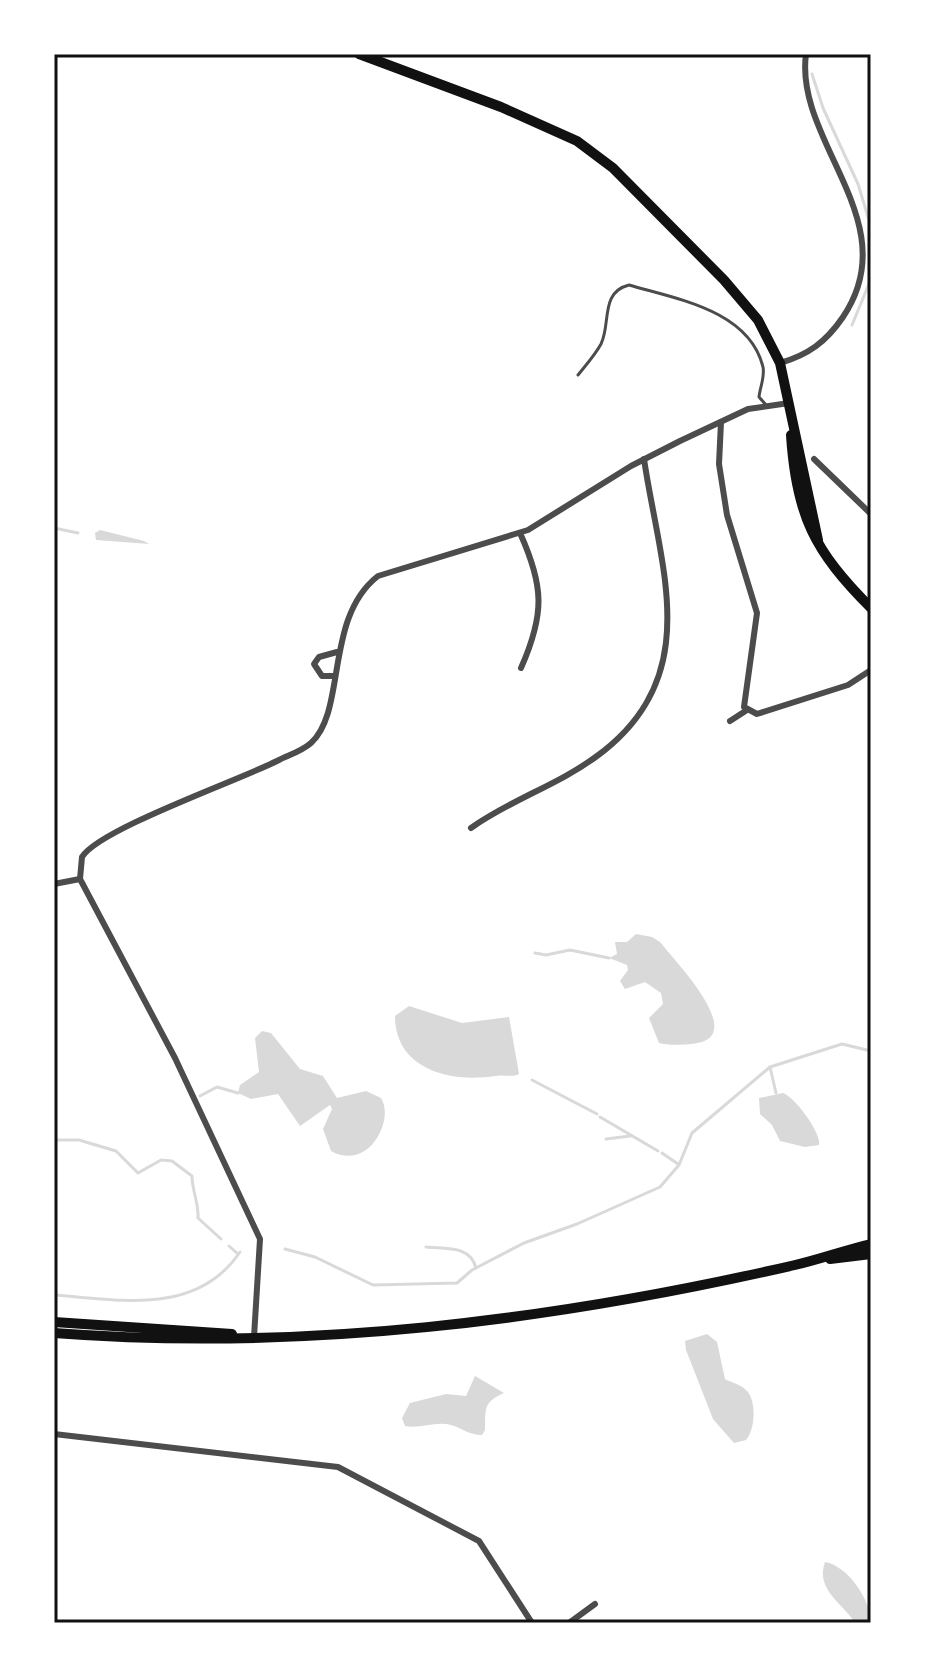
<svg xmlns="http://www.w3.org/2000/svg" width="925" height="1677" font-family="Rubik,sans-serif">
	<rect width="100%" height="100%" fill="#fff"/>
	<g fill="#d9d9d9">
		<path d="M100,530L144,541L149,544L96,540L95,533Z"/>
		<path d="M636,934L652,937L660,942C673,959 742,1029 702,1042C691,1045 669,1046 659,1043L649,1018L663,1004L661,993L645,982L625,989L620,981L628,970L627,965L609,958L617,954L615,942H627Z"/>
		<path d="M409,1006L462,1023L509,1017L519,1074C511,1078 504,1074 495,1076C452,1083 395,1070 395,1016Z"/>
		<path d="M262,1031L271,1033L300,1069L323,1076L337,1098L366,1091L381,1098C395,1119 369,1172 331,1151L323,1129L332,1109L330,1105L300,1126L278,1094L251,1099L238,1093L240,1085L259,1072L255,1038Z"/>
		<path d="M783,1093C795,1097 822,1134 819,1145L805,1147L780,1141L772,1125L760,1114L759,1098Z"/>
		<path d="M707,1334L717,1342L725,1379C732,1383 741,1384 747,1391C757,1402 755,1430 746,1440L734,1443L713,1419L686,1350L685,1341Z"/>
		<path d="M475,1376L504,1393C482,1403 486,1409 485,1430L482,1435C469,1435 462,1428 451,1425C436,1421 420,1429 405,1426L402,1418L410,1403L446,1394L466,1396Z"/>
		<path d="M825,1562C848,1566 871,1600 871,1623H855C843,1603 815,1590 825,1562Z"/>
	</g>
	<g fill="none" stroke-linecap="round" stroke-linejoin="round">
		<g stroke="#d9d9d9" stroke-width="3">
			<path d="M812,74L823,108L858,184L871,227"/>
			<path d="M852,325L871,279"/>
			<path d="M54,528L78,533"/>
			<path d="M535,953L546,955L570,950L609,958"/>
			<path d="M770,1067L776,1093"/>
			<path d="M532,1080L597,1114"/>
			<path d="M200,1096L217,1087L238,1093"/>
			<path d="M600,1117L658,1151"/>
			<path d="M606,1139L630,1136"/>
			<path d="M54,1140H79L116,1151L138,1173L161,1160L172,1161L192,1176C192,1191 199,1203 198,1218L221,1239"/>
			<path d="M662,1153L678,1164"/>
			<path d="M229,1246L238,1254"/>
			<path d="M426,1247C446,1249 470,1245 476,1268"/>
			<path d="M285,1249L315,1257L373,1285L457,1283L472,1270L524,1243L577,1224L660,1187L679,1165L692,1133L770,1067L842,1044L871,1051"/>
			<path d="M54,1295C120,1300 197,1316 240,1252"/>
		</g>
		<path stroke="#4c4c4c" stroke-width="3" d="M578,375C586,365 595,355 601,344C611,324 600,292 629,285C676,299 749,310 763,367C765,377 760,387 759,397L767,406"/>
		<g stroke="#4c4c4c" stroke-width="6">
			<path d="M780,363C808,355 826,342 843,317C907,222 794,142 806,54"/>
			<path d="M721,422L719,464L727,515L757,613L744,707L757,714L848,685L871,670"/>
			<path d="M814,459L871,514"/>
			<path d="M520,533C544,586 545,614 521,668"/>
			<path d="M333,676H322L314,664L319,657L337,652"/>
			<path d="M730,721L747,710"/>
			<path d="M471,828C510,800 558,785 597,756C706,676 660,568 644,459"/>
			<path d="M54,884L80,879"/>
			<path d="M254,1337L260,1239L175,1058L80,879L82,857C99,829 240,780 279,760C289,755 302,751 311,743C347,710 324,618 378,576L528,530L631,466L680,441L748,409L789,403"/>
			<path d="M54,1434L338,1467L479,1541L532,1623"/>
			<path d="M569,1623L595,1604"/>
		</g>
		<g stroke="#111" stroke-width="10">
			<path d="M359,54L501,107L577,141L613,168L724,280L758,320L780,363L818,540"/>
			<path d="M791,435C796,515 814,551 871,608"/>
		</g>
		<g stroke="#111" stroke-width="10">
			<path d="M830,1259L871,1254"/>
			<path d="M54,1322L232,1334"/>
			<path d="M54,1333C303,1352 552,1321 795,1265C821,1259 845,1250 871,1244"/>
		</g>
	</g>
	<rect width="925" height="1677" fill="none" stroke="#ffffff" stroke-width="112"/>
	<rect x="56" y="56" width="813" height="1565" fill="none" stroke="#111" stroke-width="3"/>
</svg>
